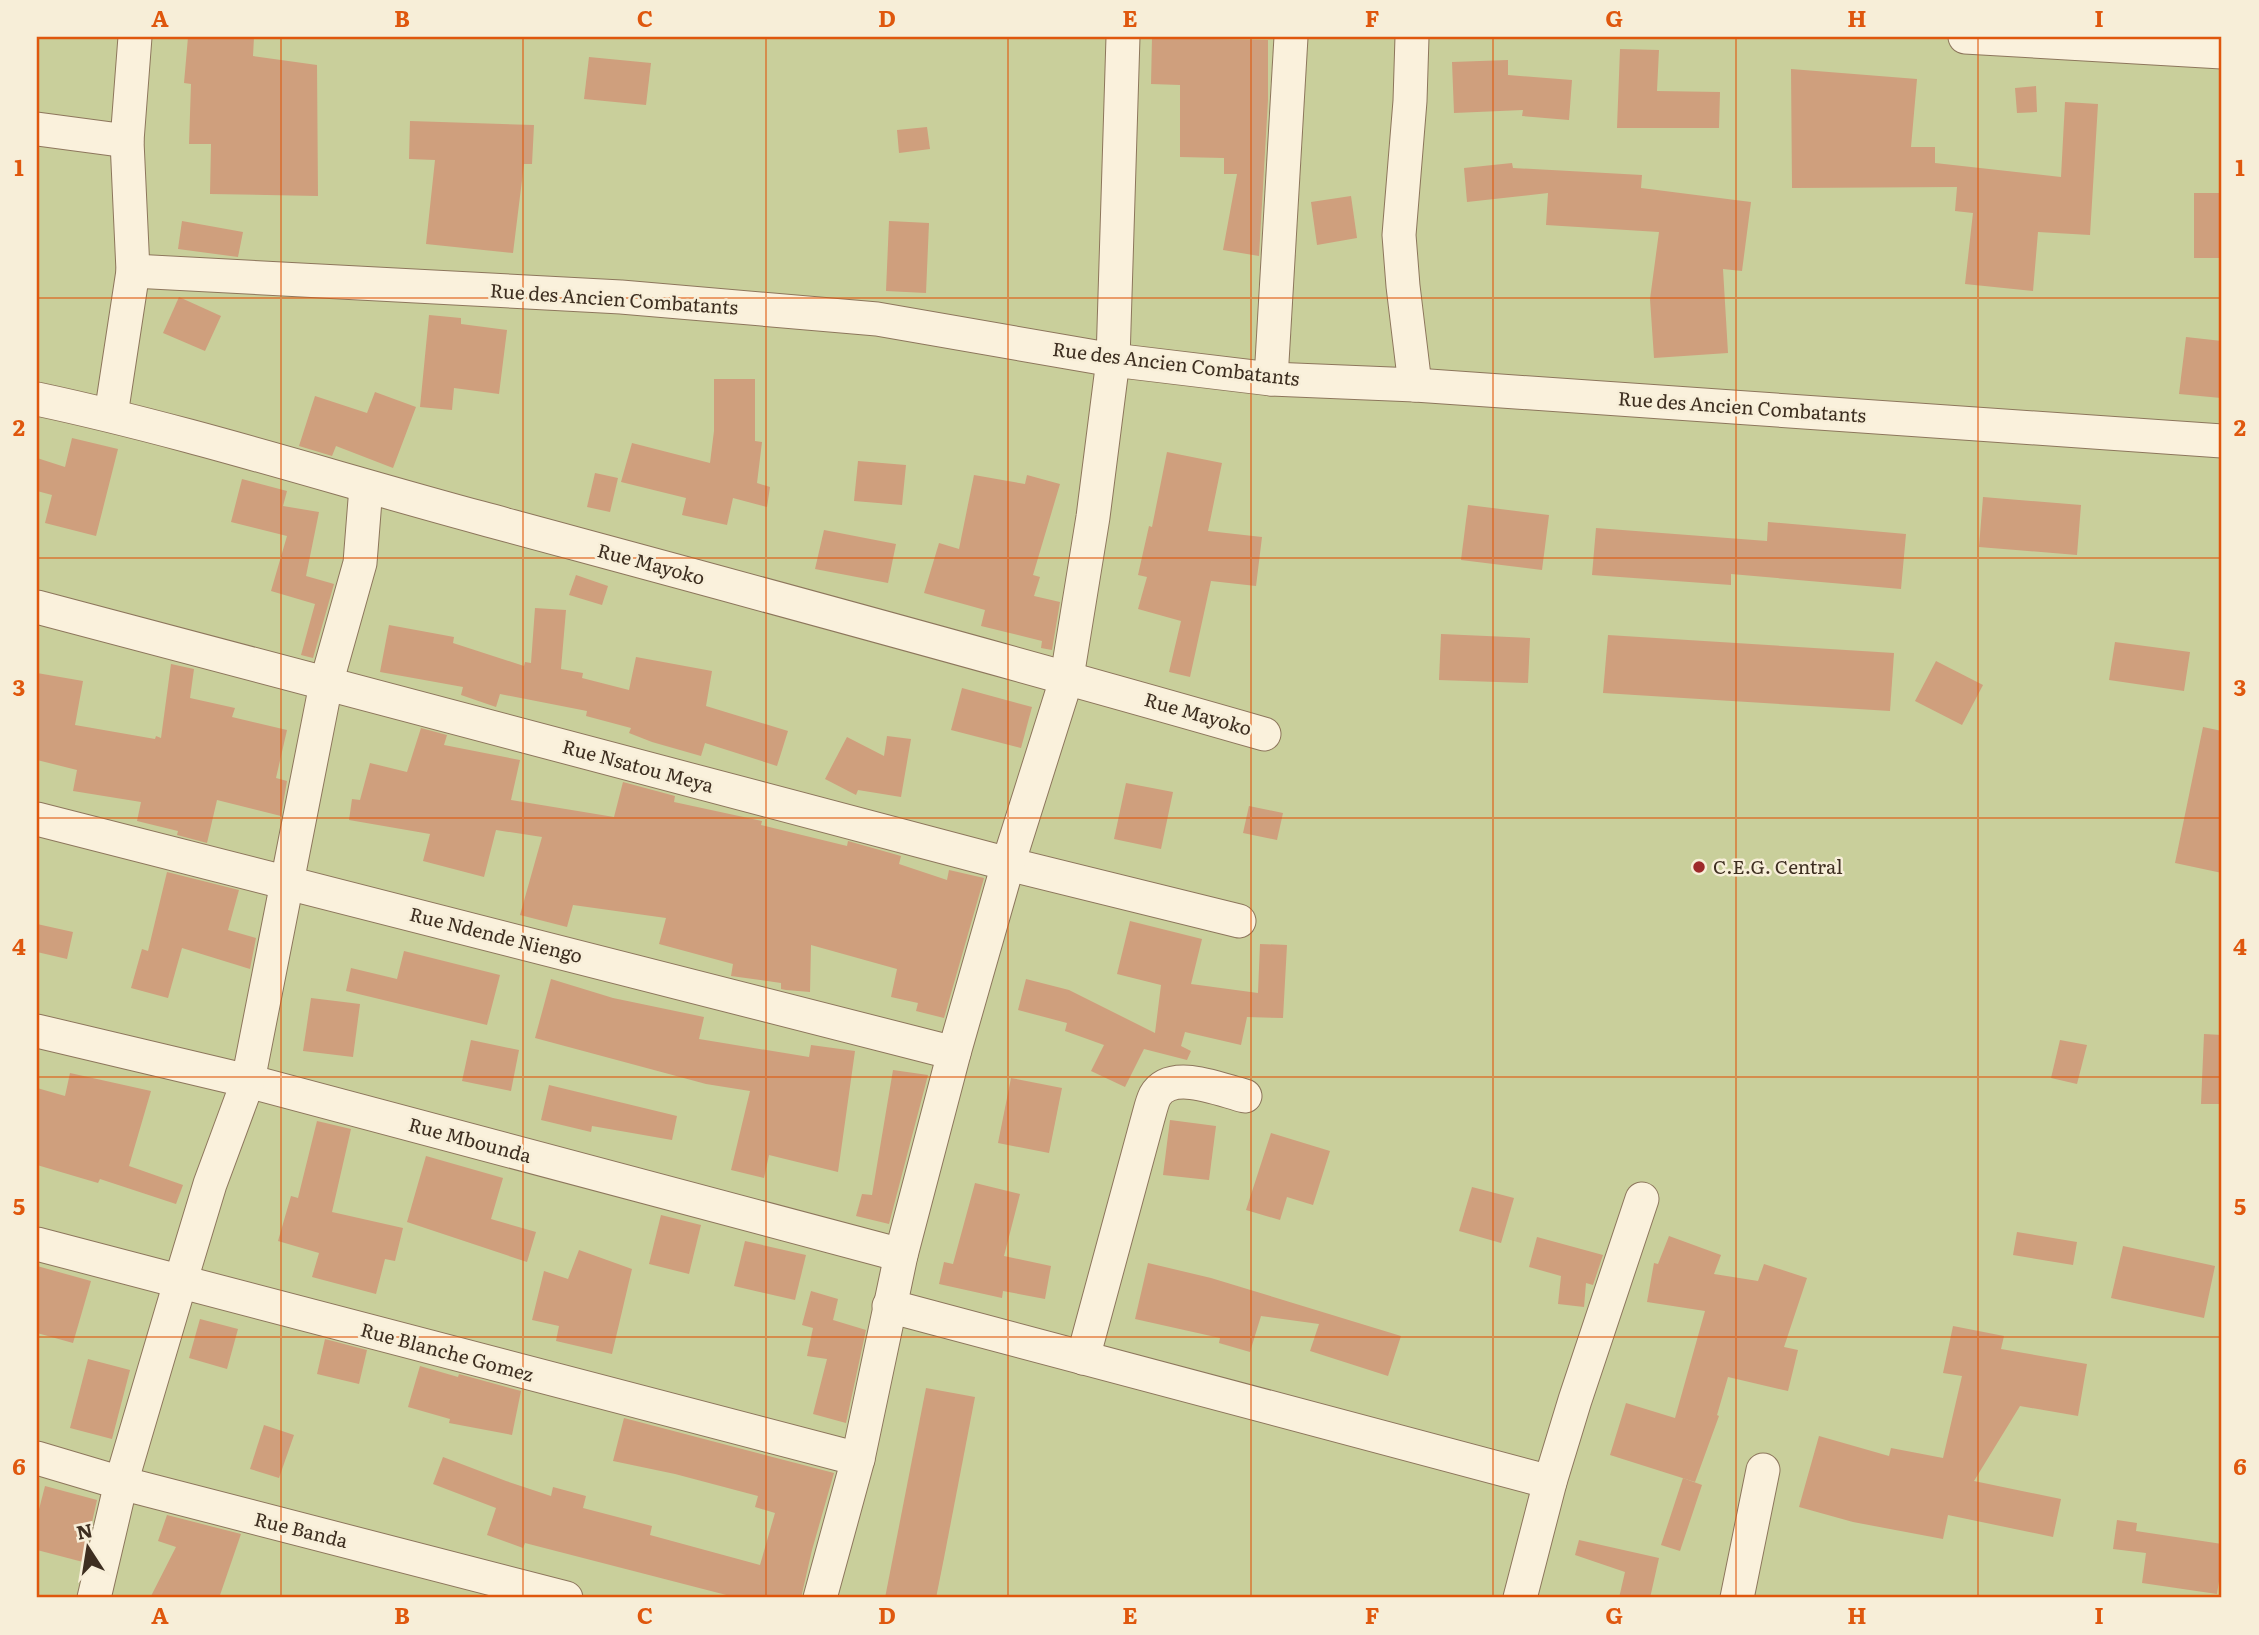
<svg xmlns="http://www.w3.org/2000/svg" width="2259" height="1635" font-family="Literata,serif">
	<rect width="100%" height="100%" fill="#f0e4c8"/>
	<rect fill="#c9cf9b" x="37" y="37" width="2185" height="1561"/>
	<g fill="#cf9f7d">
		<path d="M188,37H254L253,56L317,65L318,196L210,194L211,144H189L191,84L184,83Z"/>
		<path d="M1152,38L1268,40V100L1259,256L1223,250L1237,174H1224V158L1180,157V85L1151,84Z"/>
		<path d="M1620,49L1659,50L1657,91L1720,92L1719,128H1617Z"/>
		<path d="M589,57L651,63L646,105L584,99Z"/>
		<path d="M1508,60V75L1572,80L1569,120L1522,116L1523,110L1454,113L1452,62Z"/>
		<path d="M1791,69L1917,79L1911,147H1935V163L2061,177L2065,102L2098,104L2090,235L2038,232L2033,291L1965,284L1973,213L1955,211L1957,187L1792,188Z"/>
		<path d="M2036,86L2037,112L2017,113L2015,88Z"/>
		<path d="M410,121L534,125L532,164H524L513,253L426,244L435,160L409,159Z"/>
		<path d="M927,127L930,149L899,153L897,130Z"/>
		<path d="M1512,163L1513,168L1642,175L1641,188L1751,202L1742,271L1723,269L1728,353L1654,358L1650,299L1659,232L1546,225L1548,193L1467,202L1464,168Z"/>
		<rect x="2194" y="193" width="28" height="65"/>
		<path d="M1351,196L1357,238L1317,245L1311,202Z"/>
		<path d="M182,221L243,232L238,257L178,249Z"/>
		<path d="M889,221L929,223L926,293L886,291Z"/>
		<path d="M179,297L221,316L205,351L163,333Z"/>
		<path d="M429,315L461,318V324L507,330L499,394L454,388L452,410L420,407Z"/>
		<path d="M2186,337L2222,341L2221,398L2179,394Z"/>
		<path d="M714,379H755V441L762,442L757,483L770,487L767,507L733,498L727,525L682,515L686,498L621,482L632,443L710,463L714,431Z"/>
		<path d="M375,392L416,407L393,468L336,446L332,456L299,446L315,396L367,413Z"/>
		<path d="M72,438L118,449L96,536L45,523L52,495L37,491V458L65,467Z"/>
		<path d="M1167,452L1222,463L1208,531L1262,537L1256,586L1211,581L1190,677L1169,672L1181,621L1138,609L1147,577L1138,575L1149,526L1152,527Z"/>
		<path d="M858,461L906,465L902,505L854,501Z"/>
		<path d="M595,473L618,478L610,512L587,507Z"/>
		<path d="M974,475L1025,484L1027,475L1060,484L1033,575L1040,577L1034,596L1060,602L1052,650L1041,648L1042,641L981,626L985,610L924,593L939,543L959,549Z"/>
		<path d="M242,479L287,491L283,506L319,512L306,576L334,584L313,658L301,655L315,604L271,591L287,536L231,522Z"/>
		<path d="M1983,497L2081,505L2077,555L1979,547Z"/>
		<path d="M1468,505L1549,515L1542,570L1461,560Z"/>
		<path d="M1768,522L1906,534L1901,589L1731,574V585L1592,575L1596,528L1767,541Z"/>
		<path d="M824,530L896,544L888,583L815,569Z"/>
		<path d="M576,575L608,586L602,605L569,595Z"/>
		<path d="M535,608L566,610L561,669L583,673L582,678L629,690L636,657L712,671L706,706L788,731L777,766L705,743L701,756L652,742L629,733L631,728L586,716L587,711L500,694L496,707L461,695L463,687L380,672L389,625L454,637L453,643L524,666L525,662L531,663Z"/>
		<path d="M1441,634L1530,638L1528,683L1439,680Z"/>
		<path d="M1608,635L1894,653L1890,711L1603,693Z"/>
		<path d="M2115,642L2190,652L2184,691L2109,680Z"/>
		<path d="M1936,661L1983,685L1962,725L1915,701Z"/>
		<path d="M171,664L194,669L190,698L235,708L232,717L287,730L276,778L287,781L281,816L217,800L207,843L177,835L178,831L137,821L141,802L73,791L77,770L37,760V673L83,681L75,725L155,739L156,736L161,738Z"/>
		<path d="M962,688L1032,707L1021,748L951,730Z"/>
		<path d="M2203,727L2222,731V873L2175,863Z"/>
		<path d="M421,728L447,735L444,745L520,760L511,800L614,817L623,782L675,796L674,802L762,821L761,825L847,846L848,841L901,856L899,864L947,880L949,870L984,878L944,1018L916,1011L918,1003L891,997L897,969L811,945L810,992L786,990L781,989V983L731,976L733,964L659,944L666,918L573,905L567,927L520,915L542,837L496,830L484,877L423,861L430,834L349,820L352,799L360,800L370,763L407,772Z"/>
		<path d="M887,736L911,739L901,797L858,790L856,795L825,779L847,737L884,756Z"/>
		<path d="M1126,783L1173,792L1161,849L1114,839Z"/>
		<path d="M1249,806L1283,813L1277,840L1243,833Z"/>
		<path d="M167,872L239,890L228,930L256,938L250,969L182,948L168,998L131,988L142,949L148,951Z"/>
		<path d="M1130,921L1202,939L1191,984L1258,993L1260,944L1287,945L1283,1018L1247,1017L1241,1045L1185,1032L1181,1046L1191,1051L1187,1060L1144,1049L1125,1087L1091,1071L1104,1045L1065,1031L1067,1023L1018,1010L1026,979L1069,990L1155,1033L1161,985L1117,974Z"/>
		<path d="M37,924L73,932L67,959L37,952Z"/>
		<path d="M404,951L500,975L487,1025L346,991L351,968L397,979Z"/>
		<path d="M551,979L613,998L704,1017L699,1039L809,1057L811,1045L855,1051L838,1172L769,1155L764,1178L731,1170L750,1091L706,1084L535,1038Z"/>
		<path d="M311,998L360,1004L353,1057L303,1051Z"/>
		<path d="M2204,1034L2222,1035V1104H2201Z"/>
		<path d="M471,1040L519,1050L511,1091L462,1081Z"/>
		<path d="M2060,1040L2087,1045L2077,1084L2051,1078Z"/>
		<path d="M893,1070L928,1075L889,1224L856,1216L862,1194L872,1195Z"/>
		<path d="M70,1073L151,1091L129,1166L183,1185L176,1204L100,1179L98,1183L37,1165V1088L65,1096Z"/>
		<path d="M1011,1078L1062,1088L1049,1153L998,1143Z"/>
		<path d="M549,1085L677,1116L672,1140L592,1126L591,1132L541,1120Z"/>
		<path d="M1170,1120L1216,1126L1209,1180L1163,1175Z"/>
		<path d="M317,1121L351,1129L332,1212L403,1228L395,1261L385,1259L376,1294L312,1277L319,1253L278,1241L291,1196L298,1198Z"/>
		<path d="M1271,1133L1330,1151L1313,1205L1287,1197L1280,1220L1246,1210Z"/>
		<path d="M426,1156L503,1178L491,1219L536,1232L527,1262L407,1222Z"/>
		<path d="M975,1183L1020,1194L1004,1256L1051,1266L1045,1299L1003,1291L1002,1298L939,1284L944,1262L953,1264Z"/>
		<path d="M1472,1187L1514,1198L1501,1243L1459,1231Z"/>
		<path d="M661,1215L701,1225L689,1274L649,1264Z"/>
		<path d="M2017,1232L2077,1242L2073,1265L2013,1255Z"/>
		<path d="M1669,1236L1721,1255L1714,1274L1758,1281L1764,1264L1807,1278L1784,1347L1798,1350L1788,1391L1728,1377L1717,1415L1719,1416L1695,1482L1610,1455L1626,1403L1675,1418L1705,1311L1647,1302L1654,1263L1658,1264Z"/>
		<path d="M1537,1237L1603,1255L1593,1285L1586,1283L1584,1307L1558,1304L1561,1276L1529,1267Z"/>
		<path d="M745,1241L806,1255L795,1300L734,1286Z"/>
		<path d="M2123,1246L2215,1266L2204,1318L2111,1298Z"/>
		<path d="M579,1250L632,1269L612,1354L556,1341L559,1326L532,1320L544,1271L568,1279Z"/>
		<path d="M1148,1263L1211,1278L1401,1336L1388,1376L1310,1351L1319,1324L1261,1316L1250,1352L1219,1343L1220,1338L1135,1319Z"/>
		<path d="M37,1266L91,1281L73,1343L37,1333Z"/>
		<path d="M811,1291L838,1299L833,1320L866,1330L846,1423L813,1414L827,1359L807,1356L813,1328L802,1325Z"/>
		<path d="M200,1319L238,1329L227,1369L189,1358Z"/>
		<path d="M1953,1326L2004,1336L2001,1349L2087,1364L2078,1416L2020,1406L1974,1481L2061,1499L2053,1537L1948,1515L1943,1539L1853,1522L1799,1507L1819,1436L1889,1456L1891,1448L1943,1458L1962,1376L1943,1373Z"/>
		<path d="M325,1339L367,1350L359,1384L317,1374Z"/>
		<path d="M88,1359L130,1370L112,1439L70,1428Z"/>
		<path d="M420,1366L458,1377L459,1374L521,1391L512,1435L449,1423L450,1419L408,1407Z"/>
		<path d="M926,1388L975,1397L944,1558L936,1598H885Z"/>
		<path d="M624,1418L834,1473L812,1550L801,1598H738L525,1543L523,1548L487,1535L496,1508L433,1484L443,1457L506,1481L551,1496L553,1487L586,1496L583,1508L652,1526L650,1535L760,1565L775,1513L755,1507L758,1496L675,1474L613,1461Z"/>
		<path d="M264,1425L294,1435L279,1478L250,1469Z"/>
		<path d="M1683,1478L1702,1485L1680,1551L1661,1545Z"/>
		<path d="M45,1486L97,1500L83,1562L37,1550V1517Z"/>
		<path d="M167,1515L241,1534L219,1598H150L176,1547L158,1541Z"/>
		<path d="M2117,1520L2137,1523L2136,1531L2222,1544V1562L2217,1594L2142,1583L2146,1553L2113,1549Z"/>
		<path d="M1579,1540L1659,1558L1650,1598H1619L1625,1572L1575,1555Z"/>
	</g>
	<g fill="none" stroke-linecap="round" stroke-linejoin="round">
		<g stroke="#8d765c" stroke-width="35">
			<g id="minor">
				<path d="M1412,37L1410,101L1399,235L1403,286L1415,385"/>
				<path d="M1965,37L2222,52"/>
				<path d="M37,129L127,141"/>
				<path d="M133,271L621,297L877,319L1113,360L1271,379L1415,385L2222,441"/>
				<path d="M1271,379L1291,37"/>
				<path d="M37,399C187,431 333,478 481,518C743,589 1004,659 1264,734"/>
				<path d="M111,415L133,271L127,141L135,37"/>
				<path d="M37,607L1008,864L1239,921"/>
				<path d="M37,819L954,1053"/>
				<path d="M37,1031L248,1081L901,1255"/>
				<path d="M37,1244L858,1459"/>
				<path d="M889,1306L1550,1482"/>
				<path d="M1083,1358L1148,1118C1150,1111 1152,1102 1155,1096C1171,1068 1220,1090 1245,1096"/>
				<path d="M37,1458L121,1483L566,1598"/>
				<path d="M94,1598L121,1483L180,1283L210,1184L248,1081L326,684L360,563L366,487"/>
				<path d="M820,1598L858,1459L901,1255L954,1053L1008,864L1067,677L1093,517L1113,360L1123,37"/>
				<path d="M1520,1598L1550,1482L1575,1400L1642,1199"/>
				<path d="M1737,1598L1763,1470"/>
			</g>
		</g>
		<use href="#minor" stroke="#faf1dc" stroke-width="33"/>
	</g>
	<path fill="none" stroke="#df570d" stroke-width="2" stroke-opacity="0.55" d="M281,37V1598M523,37V1598M766,37V1598M1008,37V1598M1251,37V1598M1493,37V1598M1736,37V1598M1978,37V1598M37,298H2222M37,558H2222M37,818H2222M37,1077H2222M37,1337H2222"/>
	<circle fill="#9e2a2b" stroke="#f7eed8" stroke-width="2.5" cx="1699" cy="867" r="7"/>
	<g text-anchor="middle" stroke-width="5" stroke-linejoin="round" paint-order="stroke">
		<g font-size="19" fill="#3d2e20" stroke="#f7eed8">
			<text transform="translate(614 299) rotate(4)" y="7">Rue des Ancien Combatants</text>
			<text transform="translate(1176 364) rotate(7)" y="7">Rue des Ancien Combatants</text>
			<text transform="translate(1742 407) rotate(4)" y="7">Rue des Ancien Combatants</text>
			<text transform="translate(651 564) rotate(15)" y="7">Rue Mayoko</text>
			<text transform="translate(1198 714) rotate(16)" y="7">Rue Mayoko</text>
			<text transform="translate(638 766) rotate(15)" y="7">Rue Nsatou Meya</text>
			<text transform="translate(496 935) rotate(14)" y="7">Rue Ndende Niengo</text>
			<text transform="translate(470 1140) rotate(15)" y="7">Rue Mbounda</text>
			<text transform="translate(447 1352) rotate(15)" y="7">Rue Blanche Gomez</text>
			<text transform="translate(301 1530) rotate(14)" y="7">Rue Banda</text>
		</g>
		<g font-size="19" fill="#3d2e20" stroke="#f7eed8" text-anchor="start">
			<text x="1713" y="874">C.E.G. Central</text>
		</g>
	</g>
	<rect width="2259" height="1635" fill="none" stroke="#f7eed8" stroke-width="77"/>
	<g transform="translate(88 1548) rotate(348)" stroke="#f7eed8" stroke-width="5" paint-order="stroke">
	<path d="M0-5L12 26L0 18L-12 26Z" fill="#3d2e20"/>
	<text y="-10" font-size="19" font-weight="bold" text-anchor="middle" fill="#3d2e20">N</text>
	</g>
	<rect x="38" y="38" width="2182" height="1558" fill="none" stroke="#df570d" stroke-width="2.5"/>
	<g font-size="23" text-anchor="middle" font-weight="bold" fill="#df570d">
		<text x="160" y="27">A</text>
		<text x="402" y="27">B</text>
		<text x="645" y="27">C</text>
		<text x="887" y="27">D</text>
		<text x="1130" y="27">E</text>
		<text x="1372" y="27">F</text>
		<text x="1614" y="27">G</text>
		<text x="1857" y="27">H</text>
		<text x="2099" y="27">I</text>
		<text x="19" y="176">1</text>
		<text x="2240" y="176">1</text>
		<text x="19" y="436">2</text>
		<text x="2240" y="436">2</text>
		<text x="19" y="696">3</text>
		<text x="2240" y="696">3</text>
		<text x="19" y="955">4</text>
		<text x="2240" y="955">4</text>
		<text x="19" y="1215">5</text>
		<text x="2240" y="1215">5</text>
		<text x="19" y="1475">6</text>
		<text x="2240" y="1475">6</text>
		<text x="160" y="1624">A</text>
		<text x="402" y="1624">B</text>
		<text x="645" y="1624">C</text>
		<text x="887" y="1624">D</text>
		<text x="1130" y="1624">E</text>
		<text x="1372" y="1624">F</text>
		<text x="1614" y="1624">G</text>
		<text x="1857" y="1624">H</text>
		<text x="2099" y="1624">I</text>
	</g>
</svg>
